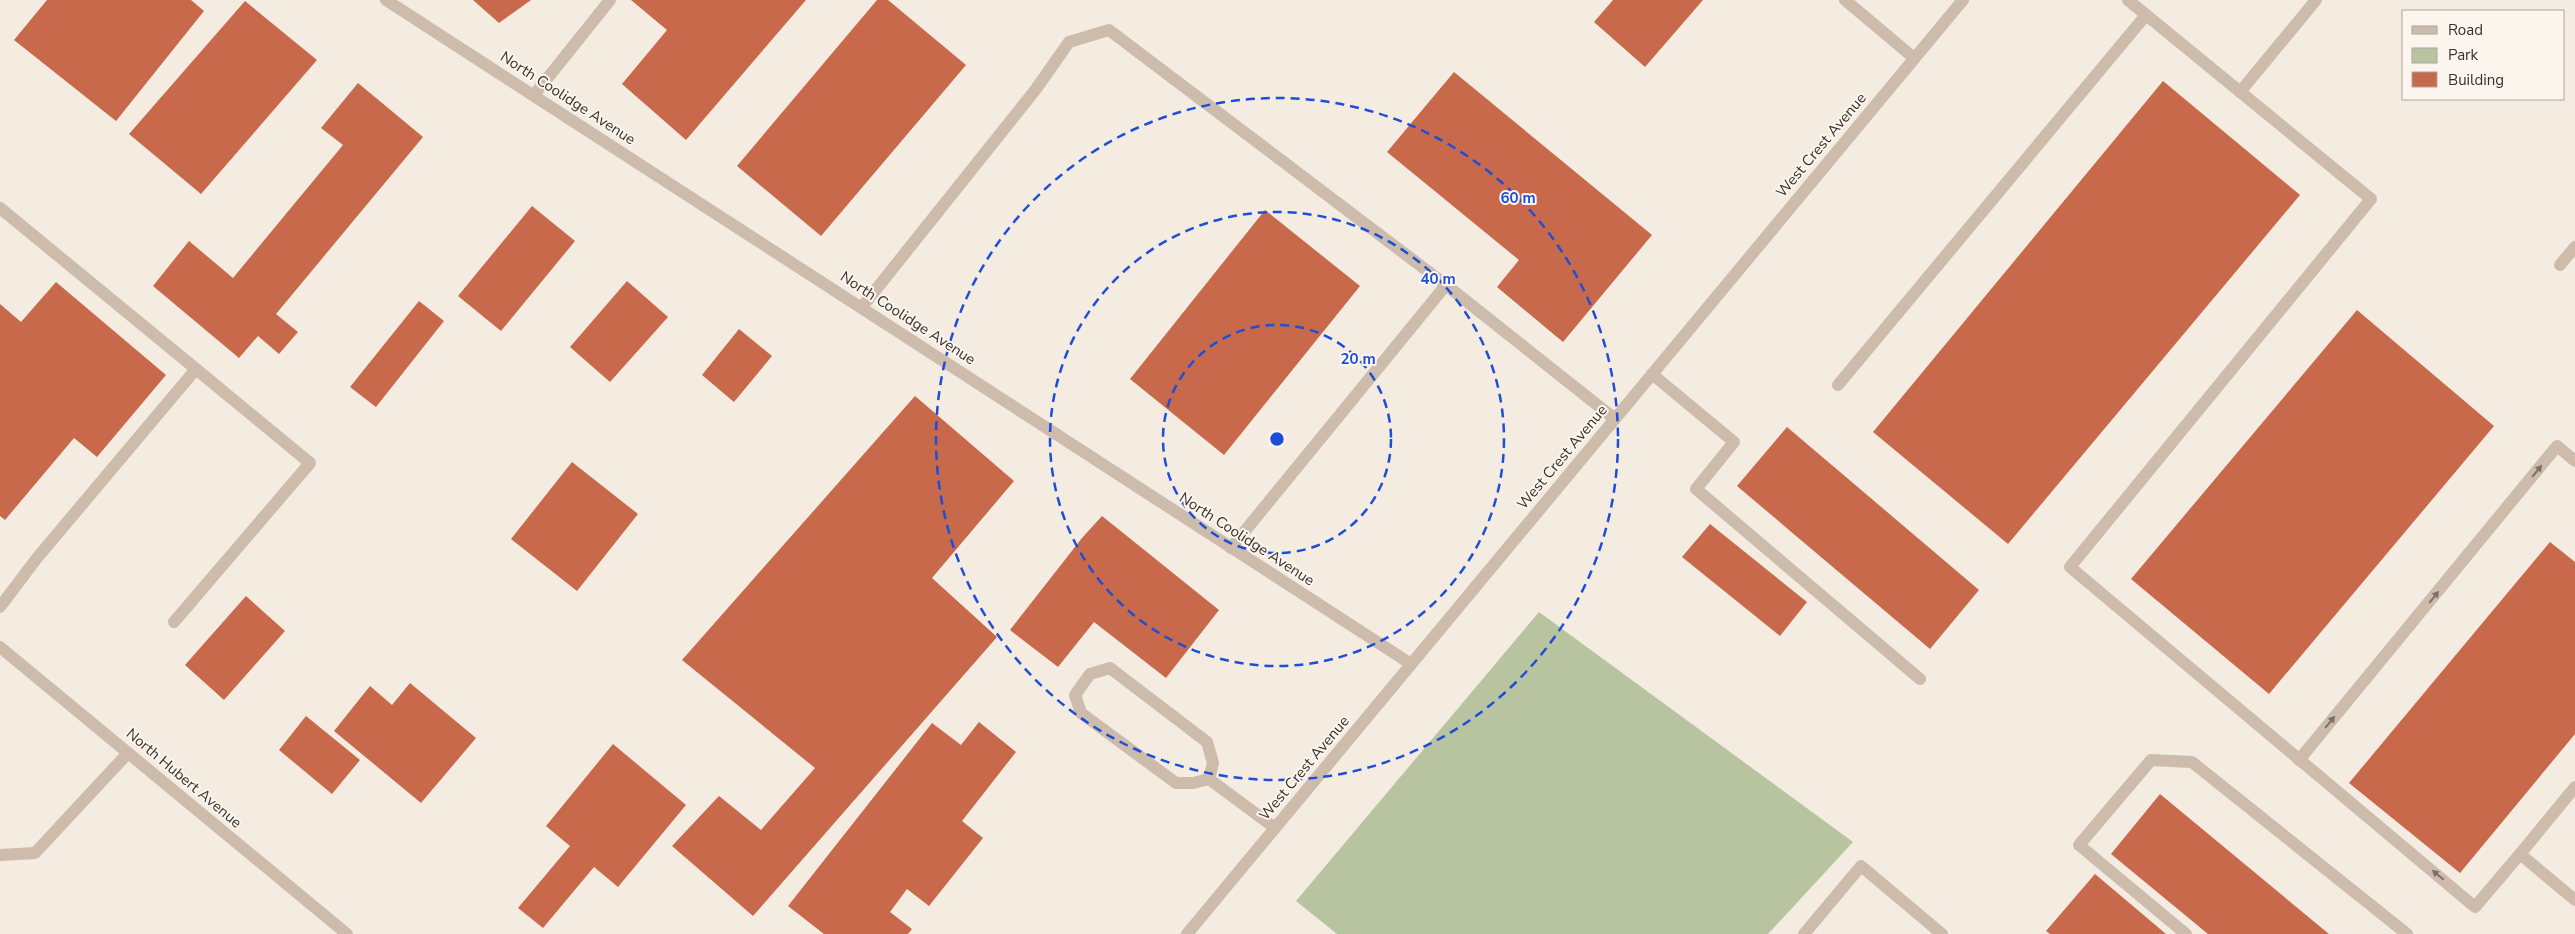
<svg xmlns="http://www.w3.org/2000/svg" width="2575" height="934" font-family="'Nunito Sans',sans-serif">
	<rect width="100%" height="100%" fill="#f4ebe1"/>
	<path fill="#b8c4a0" d="M1539,612L1853,842L1768,934H1337L1296,901Z"/>
	<g fill="#c8694b">
		<path d="M47,0H191L204,11L116,121L14,40Z"/>
		<path d="M473,0H531L499,23Z"/>
		<path d="M631,0H806L686,140L622,84L667,30Z"/>
		<path d="M877,0H888L966,65L821,236L737,166Z"/>
		<path d="M1613,0H1703L1645,67L1594,22Z"/>
		<path d="M245,1L317,60L201,194L129,134Z"/>
		<path d="M1454,72L1652,235L1563,342L1497,287L1519,260L1387,152Z"/>
		<path d="M2163,81L2300,195L2008,544L1873,432Z"/>
		<path d="M358,83L423,137L276,314L298,332L279,354L258,336L239,358L153,286L189,241L233,278L343,145L321,128Z"/>
		<path d="M532,206L575,241L501,331L458,296Z"/>
		<path d="M1265,210L1360,286L1224,455L1130,379Z"/>
		<path d="M627,281L668,317L610,382L570,347Z"/>
		<path d="M56,282L166,375L97,457L74,438L5,520L0,516V304L21,322Z"/>
		<path d="M419,301L444,321L376,407L350,387Z"/>
		<path d="M2357,310L2494,426L2269,694L2131,579Z"/>
		<path d="M739,329L772,356L734,402L702,375Z"/>
		<path d="M915,396L1014,481L932,578L997,637L753,916L672,846L719,796L761,830L815,768L682,660Z"/>
		<path d="M1787,427L1979,590L1930,649L1737,486Z"/>
		<path d="M572,462L638,514L577,591L511,539Z"/>
		<path d="M1102,516L1219,610L1166,678L1094,622L1058,667L1010,630L1082,538Z"/>
		<path d="M1710,524L1807,602L1780,636L1682,557Z"/>
		<path d="M2550,542L2575,562V734L2460,873L2349,783Z"/>
		<path d="M246,596L285,631L224,700L185,665Z"/>
		<path d="M410,683L476,738L421,803L334,731L370,686L392,705Z"/>
		<path d="M306,716L360,760L332,794L279,750Z"/>
		<path d="M979,722L1016,752L962,821L983,838L929,906L907,889L890,912L912,929L908,934H824L788,906L932,723L961,745Z"/>
		<path d="M613,744L686,805L618,887L594,867L543,928L518,908L570,846L546,826Z"/>
		<path d="M2160,794L2329,934H2208L2111,854Z"/>
		<path d="M2095,874L2166,934H2050L2046,931Z"/>
	</g>
	<g fill="none" stroke-linecap="round" stroke-linejoin="round">
		<g stroke="#cdbbac" stroke-width="12">
			<path d="M386,0L1411,664"/>
			<path d="M1845,0L1914,58"/>
			<path d="M2128,0L2371,199L2070,567L2475,907L2520,854L2575,900"/>
			<path d="M2240,92L2316,0"/>
			<path d="M534,95L610,0"/>
			<path d="M0,208L196,369"/>
			<path d="M2560,265L2575,247"/>
			<path d="M862,307L1036,89L1069,42L1109,30L1446,285"/>
			<path d="M1652,374L1734,442L1696,489L1920,679"/>
			<path d="M1838,385L2146,15"/>
			<path d="M1231,548L1446,285L1615,419"/>
			<path d="M0,607L37,558L196,369L310,463L174,622"/>
			<path d="M0,647L347,934"/>
			<path d="M2299,760L2557,446L2575,461"/>
			<path d="M1209,779L1193,783H1176L1081,713L1075,695L1090,674L1110,668L1207,742L1213,763L1209,779L1275,828"/>
			<path d="M2520,854L2575,787"/>
			<path d="M0,855L35,853L128,753"/>
			<path d="M1187,934L1963,0"/>
			<path d="M1804,934L1861,866L1942,934"/>
			<path d="M2186,934L2079,845L2151,760L2192,762L2407,934"/>
		</g>
	</g>
	<defs><path id="oneway-solid" d="M-6-.8H1V-3.2L6.5 0L1 3.2V.8H-6Z" transform="scale(1.25)"/></defs>
	<g fill="#7d6f65">
		<use href="#oneway-solid" transform="translate(2537 471) rotate(-51)"/>
		<use href="#oneway-solid" transform="translate(2434 597) rotate(-51)"/>
		<use href="#oneway-solid" transform="translate(2330 722) rotate(-51)"/>
		<use href="#oneway-solid" transform="translate(2438 875) rotate(-140)"/>
	</g>
	<g fill="none" stroke="#1d4ed8" stroke-width="2.5" stroke-dasharray="9 6">
		<circle cx="1277" cy="439" r="114"/>
		<circle cx="1277" cy="439" r="227"/>
		<circle cx="1277" cy="439" r="341"/>
	</g>
	<g text-anchor="middle" stroke-width="4" stroke-linejoin="round" paint-order="stroke">
		<g font-size="15" fill="#3b302b" stroke="#fbf5ee">
			<text transform="translate(568 98) rotate(33)" y="5">North Coolidge Avenue</text>
			<text transform="translate(1821 145) rotate(-50)" y="5">West Crest Avenue</text>
			<text transform="translate(908 318) rotate(33)" y="5">North Coolidge Avenue</text>
			<text transform="translate(1562 457) rotate(-50)" y="5">West Crest Avenue</text>
			<text transform="translate(1247 539) rotate(33)" y="5">North Coolidge Avenue</text>
			<text transform="translate(1304 768) rotate(-50)" y="5">West Crest Avenue</text>
			<text transform="translate(184 778) rotate(40)" y="5">North Hubert Avenue</text>
		</g>
	</g>
	<circle cx="1277" cy="439" r="8" fill="#1d4ed8" stroke="#fbf5ee" stroke-width="2.5"/>
	<g font-size="15" text-anchor="middle" font-weight="bold" fill="#1d4ed8" stroke="#fbf5ee" stroke-width="4" stroke-linejoin="round" paint-order="stroke">
		<text x="1518" y="203">60 m</text>
		<text x="1438" y="284">40 m</text>
		<text x="1358" y="364">20 m</text>
	</g>
	<rect x="2402" y="10" width="162" height="90" fill="#fbf5ee" stroke="#aea6a0"/>
	<rect x="2412" y="26" width="25" height="8" fill="#cdbbac" stroke="#aea6a0"/>
	<text x="2448" y="35" font-size="15" fill="#3b302b">Road</text>
	<rect x="2412" y="48" width="25" height="15" fill="#b8c4a0" stroke="#aea6a0"/>
	<text x="2448" y="60" font-size="15" fill="#3b302b">Park</text>
	<rect x="2412" y="72" width="25" height="15" fill="#c8694b" stroke="#aea6a0"/>
	<text x="2448" y="85" font-size="15" fill="#3b302b">Building</text>
</svg>
